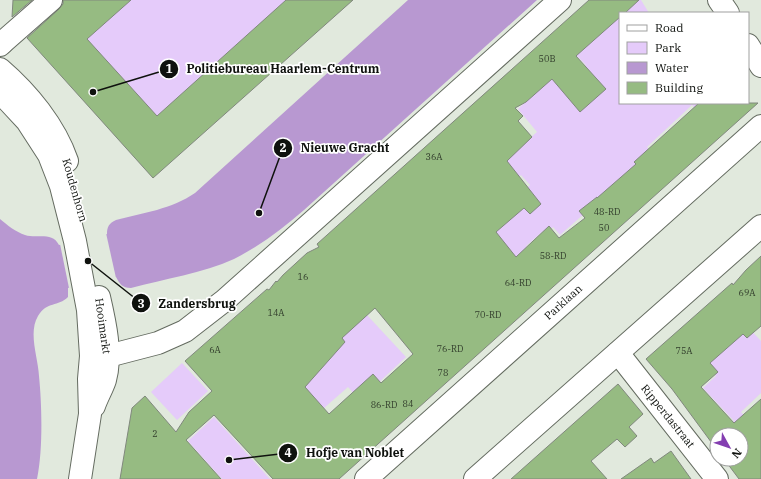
<svg xmlns="http://www.w3.org/2000/svg" width="761" height="479" font-family="'IBM Plex Serif',serif">
	<rect width="100%" height="100%" fill="#e1e9dd"/>
	<g fill="#e5cbfa">
		<path d="M131,0H286L157,116L87,39Z"/>
		<path d="M633,0H641L649,13H624Z"/>
		<path d="M620,17V103H705L697,110L692,105L647,147L657,158L617,185L560,235L553,227L546,233L543,231L526,246L535,255L520,269L484,240L516,199L530,185L521,175L506,190L495,169L537,132L518,109L551,78L575,103L573,78L586,65L576,55Z"/>
		<path d="M366,314L406,357L360,400L348,387L316,415L268,345Z"/>
		<path d="M745,324L761,341V393L741,412L755,428L741,435L729,427L734,421L703,388L716,376L704,363Z"/>
		<path d="M182,363L208,391L177,420L151,392Z"/>
		<path d="M214,417L270,479H222L188,441Z"/>
	</g>
	<path fill="#b898d1" d="M408,0H537L304,210C282,229 260,246 234,259C203,273 164,279 131,288C122,288 120,284 116,277L71,287L68,288V297C58,307 47,301 38,316C28,333 38,357 39,376C42,406 43,450 37,479H0V219C7,225 16,232 25,235C37,239 52,231 59,245L104,235L107,234C107,227 109,223 116,220C143,213 172,209 195,193Z"/>
	<path fill="#e1e9dd" d="M106,233L116,278L69,288L60,244Z"/>
	<g fill="#96bb82" stroke="#80887d" fill-rule="evenodd">
		<path d="M13,0H32L12,17Z"/>
		<path d="M63,0H131L87,39L157,116L286,0H353L153,178L27,38L59,9L63,4Z"/>
		<path d="M589,0H639L625,13H620V17L576,56L606,89L580,112L552,79L526,102L515,108L523,116L518,121L532,137L507,161L541,204L530,214L524,208L496,232L516,257L549,226L559,238L585,218L579,211L597,197V198L636,164L634,162L699,103H758L339,479H273L214,415L186,440L221,479H120L132,408L145,396L176,432L189,412L212,391L185,361L267,289L269,290L276,281L277,282L283,275L307,253L319,247L317,244ZM375,308L413,354L381,383L373,374L329,414L305,387L345,342L342,338Z"/>
		<path d="M761,256V326L747,338L743,334L710,363L718,372L701,387L734,423L761,399V479H739L724,459H741V435H717V450L672,389L646,359L732,283L733,285L746,270Z"/>
		<path d="M618,384L643,414L629,427L637,436L625,447L617,439L591,461L607,479H511Z"/>
		<path d="M671,451L691,479H621L651,458L654,463Z"/>
	</g>
	<g fill="none" stroke-linecap="round" stroke-linejoin="round">
		<g stroke="#646b60" stroke-width="24">
			<g id="minor">
				<path d="M719,0L728,13"/>
				<path d="M0,42L2,43L51,0"/>
				<path d="M748,45L761,66"/>
				<path d="M618,353L717,479"/>
				<path d="M108,356L158,343L185,331L225,300L560,0"/>
				<path d="M366,479L761,126"/>
				<path d="M475,479L761,226"/>
			</g>
		</g>
		<g stroke="#646b60" stroke-width="24">
			<g id="tertiary">
				<path d="M0,45L2,43"/>
				<path d="M0,69C28,93 55,126 67,161"/>
				<path d="M0,92L27,121L49,155L61,186L75,241L88,310L91,356L89,379L90,414L80,479"/>
				<path d="M94,406C97,397 102,389 105,380C112,354 105,323 99,297"/>
			</g>
		</g>
		<use href="#minor" stroke="#fff" stroke-width="22"/>
		<use href="#tertiary" stroke="#fff" stroke-width="22"/>
	</g>
	<g text-anchor="middle" stroke-width="3.5" stroke-linejoin="round" paint-order="stroke">
		<g font-size="9" fill="#313c2b">
			<text x="547" y="62">50B</text>
			<text x="434" y="160">36A</text>
			<text x="607" y="215">48-RD</text>
			<text x="604" y="231">50</text>
			<text x="553" y="259">58-RD</text>
			<text x="303" y="280">16</text>
			<text x="518" y="286">64-RD</text>
			<text x="747" y="296">69A</text>
			<text x="276" y="316">14A</text>
			<text x="488" y="318">70-RD</text>
			<text x="450" y="352">76-RD</text>
			<text x="215" y="353">6A</text>
			<text x="684" y="354">75A</text>
			<text x="443" y="376">78</text>
			<text x="408" y="407">84</text>
			<text x="384" y="408">86-RD</text>
			<text x="155" y="437">2</text>
		</g>
		<g font-size="11" fill="#0f120e" stroke="#fff">
			<text transform="translate(75 190) rotate(74)" y="4">Koudenhorn</text>
			<text transform="translate(563 302) rotate(-42)" y="4">Parklaan</text>
			<text transform="translate(103 326) rotate(82)" y="4">Hooimarkt</text>
			<text transform="translate(668 416) rotate(51)" y="4">Ripperdastraat</text>
		</g>
	</g>
	<path fill="none" stroke="#0f120e" stroke-width="1.5" d="M93 92L169 69M259 213L283 148M88 261L141 303M229 460L288 453"/>
	<g fill="#0f120e" stroke="#fff" stroke-width="1.5">
		<circle cx="93" cy="92" r="4"/>
		<circle cx="259" cy="213" r="4"/>
		<circle cx="88" cy="261" r="4"/>
		<circle cx="229" cy="460" r="4"/>
		<circle cx="169" cy="69" r="10"/>
		<circle cx="283" cy="148" r="10"/>
		<circle cx="141" cy="303" r="10"/>
		<circle cx="288" cy="453" r="10"/>
	</g>
	<g font-size="12" text-anchor="middle" font-weight="bold" fill="#fff">
		<text x="169" y="73">1</text>
		<text x="283" y="152">2</text>
		<text x="141" y="308">3</text>
		<text x="288" y="457">4</text>
	</g>
	<g font-size="12" text-anchor="middle" font-weight="bold" fill="#0f120e" stroke="#fff" stroke-width="3.5" stroke-linejoin="round" paint-order="stroke">
		<text x="283" y="73">Politiebureau Haarlem-Centrum</text>
		<text x="345" y="152">Nieuwe Gracht</text>
		<text x="197" y="308">Zandersbrug</text>
		<text x="355" y="457">Hofje van Noblet</text>
	</g>
	<rect x="619" y="12" width="130" height="92" fill="#ffffff" stroke="#9fa09f"/>
	<rect x="627" y="25" width="20" height="6" fill="#ffffff" stroke="#9fa09f"/>
	<text x="655" y="32" font-size="12" fill="#0f120e">Road</text>
	<rect x="627" y="42" width="20" height="12" fill="#e5cbfa" stroke="#9fa09f"/>
	<text x="655" y="52" font-size="12" fill="#0f120e">Park</text>
	<rect x="627" y="62" width="20" height="12" fill="#b898d1" stroke="#9fa09f"/>
	<text x="655" y="72" font-size="12" fill="#0f120e">Water</text>
	<rect x="627" y="82" width="20" height="12" fill="#96bb82" stroke="#9fa09f"/>
	<text x="655" y="92" font-size="12" fill="#0f120e">Building</text>
	<g transform="translate(729 447) rotate(130)"><circle r="19" fill="#ffffff" stroke="#9fa09f"/>
	<path d="M0-3L7 15L0 10L-7 15Z" fill="#843eb1"/>
	<text y="-6" font-size="11" font-weight="bold" text-anchor="middle" fill="#0f120e">N</text>
	</g>
</svg>
